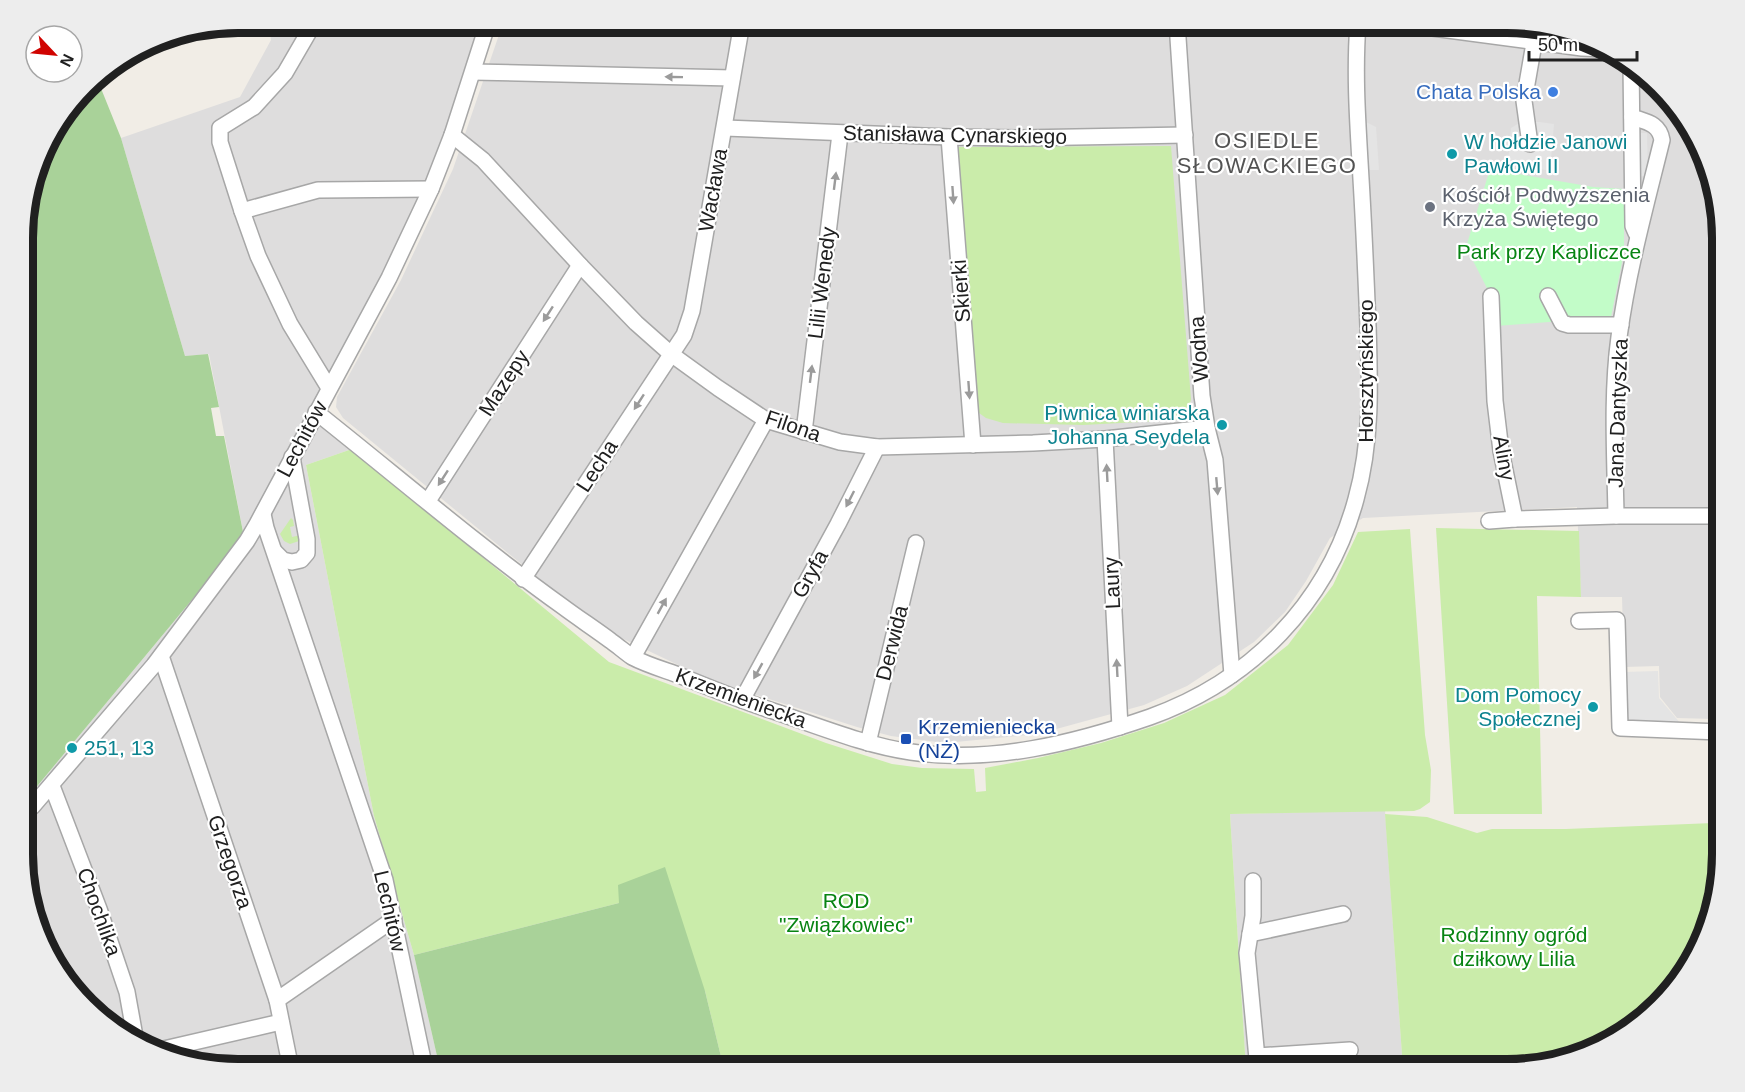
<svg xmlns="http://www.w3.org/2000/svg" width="1745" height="1092" font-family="Arial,sans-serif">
	<rect width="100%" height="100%" fill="#f1ede6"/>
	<g fill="#dedddd">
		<path d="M269,23H441L487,26L452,135L316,412L352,449L306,465L374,816L414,955L440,1069H238L169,1058L119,1033L59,973L24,882V802L244,537L209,354L185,356L121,138L240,97L271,40Z"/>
		<path d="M503,23H1507L1563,30L1626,59L1693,130L1722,224V445L1713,509L1714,719L1677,718L1660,697L1659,666L1624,667L1622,597H1581L1577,507L1363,518L1330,538L1306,581L1285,612L1254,642L1187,686L1144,705L1038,734L945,743L891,736L857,727L712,681L615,635L547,585L343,418L336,407L337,397L401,280L453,169Z"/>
		<path d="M1385,810L1403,1069H1246L1230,814Z"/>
	</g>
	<g fill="#caecaa">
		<path d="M1171,146L1191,399L1188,413L1177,420L1083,425L1003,423L986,418L979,413L956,147Z"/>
		<path d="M352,449L609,662L826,743L892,764L922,768L974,769L976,792L986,791L985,768L1038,758L1101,743L1164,723L1225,695L1288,645L1333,585L1358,532L1410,529L1425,735L1431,770L1430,802L1420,809L1414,811L1230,814L1246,1069H724L705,991L619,903L414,955L374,816L306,465Z"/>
		<path d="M291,518L293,520L294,526L290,527L292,537L301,535L299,541L290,544L284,541L280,534Z"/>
		<path d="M1436,528L1579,531L1581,597L1537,596L1542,814H1454Z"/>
		<path d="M1385,814L1427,817L1477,833L1492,829H1566L1713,823L1710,905L1686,973L1614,1041L1521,1069H1403Z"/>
	</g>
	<g fill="#a9d299">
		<path d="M95,78L98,81L121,138L185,356L208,354L219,407L211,408L216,436H224L244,537L24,802V210L45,142Z"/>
		<path d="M665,867L705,991L724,1069H440L414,955L619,903L618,885Z"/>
	</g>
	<path fill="#c2fcc8" d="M1490,169L1593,187L1624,189V252L1610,322H1549L1496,326L1491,296L1466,247Z"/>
	<g fill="#e4e4e4">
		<path d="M1364,121L1376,127L1379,170H1367Z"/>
		<path d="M1521,122H1540L1554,124L1550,171L1508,162L1511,128Z"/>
		<path d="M1632,133H1647L1648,176L1632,177Z"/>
		<path d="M1658,671L1659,698L1681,724L1625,722L1624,672Z"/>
	</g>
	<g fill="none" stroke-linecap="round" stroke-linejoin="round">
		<g stroke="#a7a7a7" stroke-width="18">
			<g id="minor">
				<path d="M314,23L285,73L254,107L220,128V142L242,211L258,256L290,324L329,388"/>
				<path d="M1177,23L1202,396L1207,428L1215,460L1232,675"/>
				<path d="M1395,23L1582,48L1605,49"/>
				<path d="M1631,64L1633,226L1636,233"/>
				<path d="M473,72L732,78"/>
				<path d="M1632,117C1646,122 1659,123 1662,140C1646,205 1628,270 1619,337C1611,396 1615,457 1616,516H1721"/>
				<path d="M725,128L949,137L1021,138L1185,135"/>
				<path d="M452,135L483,160L580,265L636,323L671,354L718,388L766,420L840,442L877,447L1033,443L1105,439L1207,428"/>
				<path d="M949,137L973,445"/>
				<path d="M1530,144L1524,101L1537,26"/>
				<path d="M242,211L318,190L431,189"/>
				<path d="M1491,296L1495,401L1501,451L1515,519L1616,516"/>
				<path d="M1548,296L1562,323L1569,325H1621"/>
				<path d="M316,412C398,477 477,545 562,606C578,618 595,629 611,641C618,646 625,652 632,657C647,665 665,670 681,676C710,688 740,700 770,710C816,725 863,745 911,752C991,764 1075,743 1150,717C1251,681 1328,603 1356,499C1372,442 1370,384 1368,326C1366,277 1364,228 1361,179C1358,126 1354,76 1358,23"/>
				<path d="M804,432L840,134"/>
				<path d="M1105,439L1120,727"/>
				<path d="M428,501L580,265"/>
				<path d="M263,514L266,528L385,880L425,1069"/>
				<path d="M1489,521L1515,519"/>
				<path d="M275,552L283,560L292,562L301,560L307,553V539L292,457"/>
				<path d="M523,579L684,335L692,311L742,23"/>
				<path d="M1579,621L1617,620L1620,728L1720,732"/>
				<path d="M161,656L277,1000L291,1069"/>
				<path d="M633,657L766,420"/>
				<path d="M742,700L838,524L877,447"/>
				<path d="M868,743L916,543"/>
				<path d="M52,786L99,909L127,992L136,1042"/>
				<path d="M32,807L154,665L247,541L257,524L389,278L431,189L452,135L488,23"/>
				<path d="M1721,870L1718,580L1720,529L1722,507"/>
				<path d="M1253,881V916L1247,953L1258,1069"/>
				<path d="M1250,934L1343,914"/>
				<path d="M277,1000L394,919"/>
				<path d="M155,1051L281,1022"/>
				<path d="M1257,1056L1350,1050"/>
			</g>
		</g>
		<use href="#minor" stroke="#fff" stroke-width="15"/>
	</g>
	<defs><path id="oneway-solid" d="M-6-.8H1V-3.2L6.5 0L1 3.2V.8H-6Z" transform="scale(1.5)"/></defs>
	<g fill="#9b9b9b">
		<use href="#oneway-solid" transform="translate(674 77) rotate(-179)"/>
		<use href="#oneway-solid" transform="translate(835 181) rotate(-83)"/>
		<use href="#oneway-solid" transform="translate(953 195) rotate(86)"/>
		<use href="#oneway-solid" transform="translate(548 314) rotate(123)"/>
		<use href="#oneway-solid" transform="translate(811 374) rotate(-83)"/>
		<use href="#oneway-solid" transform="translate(969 390) rotate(86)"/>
		<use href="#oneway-solid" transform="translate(639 402) rotate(123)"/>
		<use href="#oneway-solid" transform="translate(1107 473) rotate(-93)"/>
		<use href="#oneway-solid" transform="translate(443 478) rotate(123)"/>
		<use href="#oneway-solid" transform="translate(1217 486) rotate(85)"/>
		<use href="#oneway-solid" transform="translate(850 499) rotate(117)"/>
		<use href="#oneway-solid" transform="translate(662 606) rotate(-61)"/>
		<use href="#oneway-solid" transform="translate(1117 668) rotate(-93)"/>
		<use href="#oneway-solid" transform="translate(758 671) rotate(119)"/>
	</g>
	<circle fill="#3f7fe0" stroke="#fff" stroke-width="2" cx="1553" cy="92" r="6"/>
	<g fill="#0f9aa8" stroke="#fff" stroke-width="2">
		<circle cx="1452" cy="154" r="6"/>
		<circle cx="1222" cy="425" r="6"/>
		<circle cx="1593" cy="707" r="6"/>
		<circle cx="72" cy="748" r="6"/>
	</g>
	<circle fill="#6b7280" stroke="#fff" stroke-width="2" cx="1430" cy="207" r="6"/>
	<rect fill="#1a4fb4" stroke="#fff" stroke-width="2" x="900" y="733" width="12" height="12" rx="3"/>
	<g text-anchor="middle" stroke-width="4.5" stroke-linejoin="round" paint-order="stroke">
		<g font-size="21" fill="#366cbe" stroke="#fff" text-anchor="end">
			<text x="1541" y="99">Chata Polska</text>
		</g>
		<g font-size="21" fill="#202020" stroke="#fff">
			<text transform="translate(955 135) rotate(1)" y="7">Stanisława Cynarskiego</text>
			<text transform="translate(713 190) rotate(-80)" y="7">Wacława</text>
			<text transform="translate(822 283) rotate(-83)" y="7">Lilii Wenedy</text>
			<text transform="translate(961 291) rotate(-94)" y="7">Skierki</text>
			<text transform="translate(1199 349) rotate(-94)" y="7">Wodna</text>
			<text transform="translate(1366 371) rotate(-90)" y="7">Horsztyńskiego</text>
			<text transform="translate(504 383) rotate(-57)" y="7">Mazepy</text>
			<text transform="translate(1618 413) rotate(-88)" y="7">Jana Dantyszka</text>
			<text transform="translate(793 426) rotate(19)" y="7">Filona</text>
			<text transform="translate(302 439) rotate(-62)" y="7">Lechitów</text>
			<text transform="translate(1504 458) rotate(80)" y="7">Aliny</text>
			<text transform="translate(597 466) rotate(-57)" y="7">Lecha</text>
			<text transform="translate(810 574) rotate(-61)" y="7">Gryfa</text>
			<text transform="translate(1112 583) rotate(-93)" y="7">Laury</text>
			<text transform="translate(892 643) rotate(-76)" y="7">Derwida</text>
			<text transform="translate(741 698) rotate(20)" y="7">Krzemieniecka</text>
			<text transform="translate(230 862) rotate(71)" y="7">Grzegorza</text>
			<text transform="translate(390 911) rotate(77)" y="7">Lechitów</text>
			<text transform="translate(99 912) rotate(70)" y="7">Chochlika</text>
		</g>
		<g font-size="21" fill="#0d838f" stroke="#fff" text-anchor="start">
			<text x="1464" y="149">W hołdzie Janowi<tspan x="1464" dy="24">Pawłowi II</tspan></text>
			<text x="1210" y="420" text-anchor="end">Piwnica winiarska<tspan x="1210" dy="24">Johanna Seydela</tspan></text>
			<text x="1581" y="702" text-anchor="end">Dom Pomocy<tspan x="1581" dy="24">Społecznej</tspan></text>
			<text x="84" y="755">251, 13</text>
		</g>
		<g font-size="21" fill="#5b616d" stroke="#fff" text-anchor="start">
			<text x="1442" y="202">Kościół Podwyższenia<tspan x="1442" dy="24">Krzyża Świętego</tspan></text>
		</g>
		<g font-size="21" fill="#088413" stroke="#fff">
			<text x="1549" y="259">Park przy Kapliczce</text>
			<text x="846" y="908">ROD<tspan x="846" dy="24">"Związkowiec"</tspan></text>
			<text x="1514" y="942">Rodzinny ogród<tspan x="1514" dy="24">dziłkowy Lilia</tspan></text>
		</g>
		<g font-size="21" fill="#164399" stroke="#fff" text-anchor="start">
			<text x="918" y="734">Krzemieniecka<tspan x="918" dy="24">(NŻ)</tspan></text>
		</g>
		<g font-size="22" letter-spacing="1.5" fill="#535353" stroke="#fff">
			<text x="1267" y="148">OSIEDLE<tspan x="1267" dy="25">SŁOWACKIEGO</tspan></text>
		</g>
	</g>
	<path d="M0 0H1745V1092H0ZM238 33H1507A205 205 0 0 1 1712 238V854A205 205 0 0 1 1507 1059H238A205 205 0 0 1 33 854V238A205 205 0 0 1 238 33Z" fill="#ededed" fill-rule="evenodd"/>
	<path fill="none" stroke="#202020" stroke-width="8" d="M238 33H1507A205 205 0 0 1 1712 238V854A205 205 0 0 1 1507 1059H238A205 205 0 0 1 33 854V238A205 205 0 0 1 238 33Z"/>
	<g transform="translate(54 54) rotate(116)"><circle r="28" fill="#ffffff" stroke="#a6a6a6" stroke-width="1.5"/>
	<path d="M0-4.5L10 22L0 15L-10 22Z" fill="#d00300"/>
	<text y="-9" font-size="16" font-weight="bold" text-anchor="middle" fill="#202020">N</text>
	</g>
	<path d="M1529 51v9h108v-9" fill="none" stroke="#202020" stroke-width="3"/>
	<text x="1538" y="51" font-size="18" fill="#202020" stroke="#ffffff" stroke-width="4.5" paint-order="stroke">50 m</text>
</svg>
